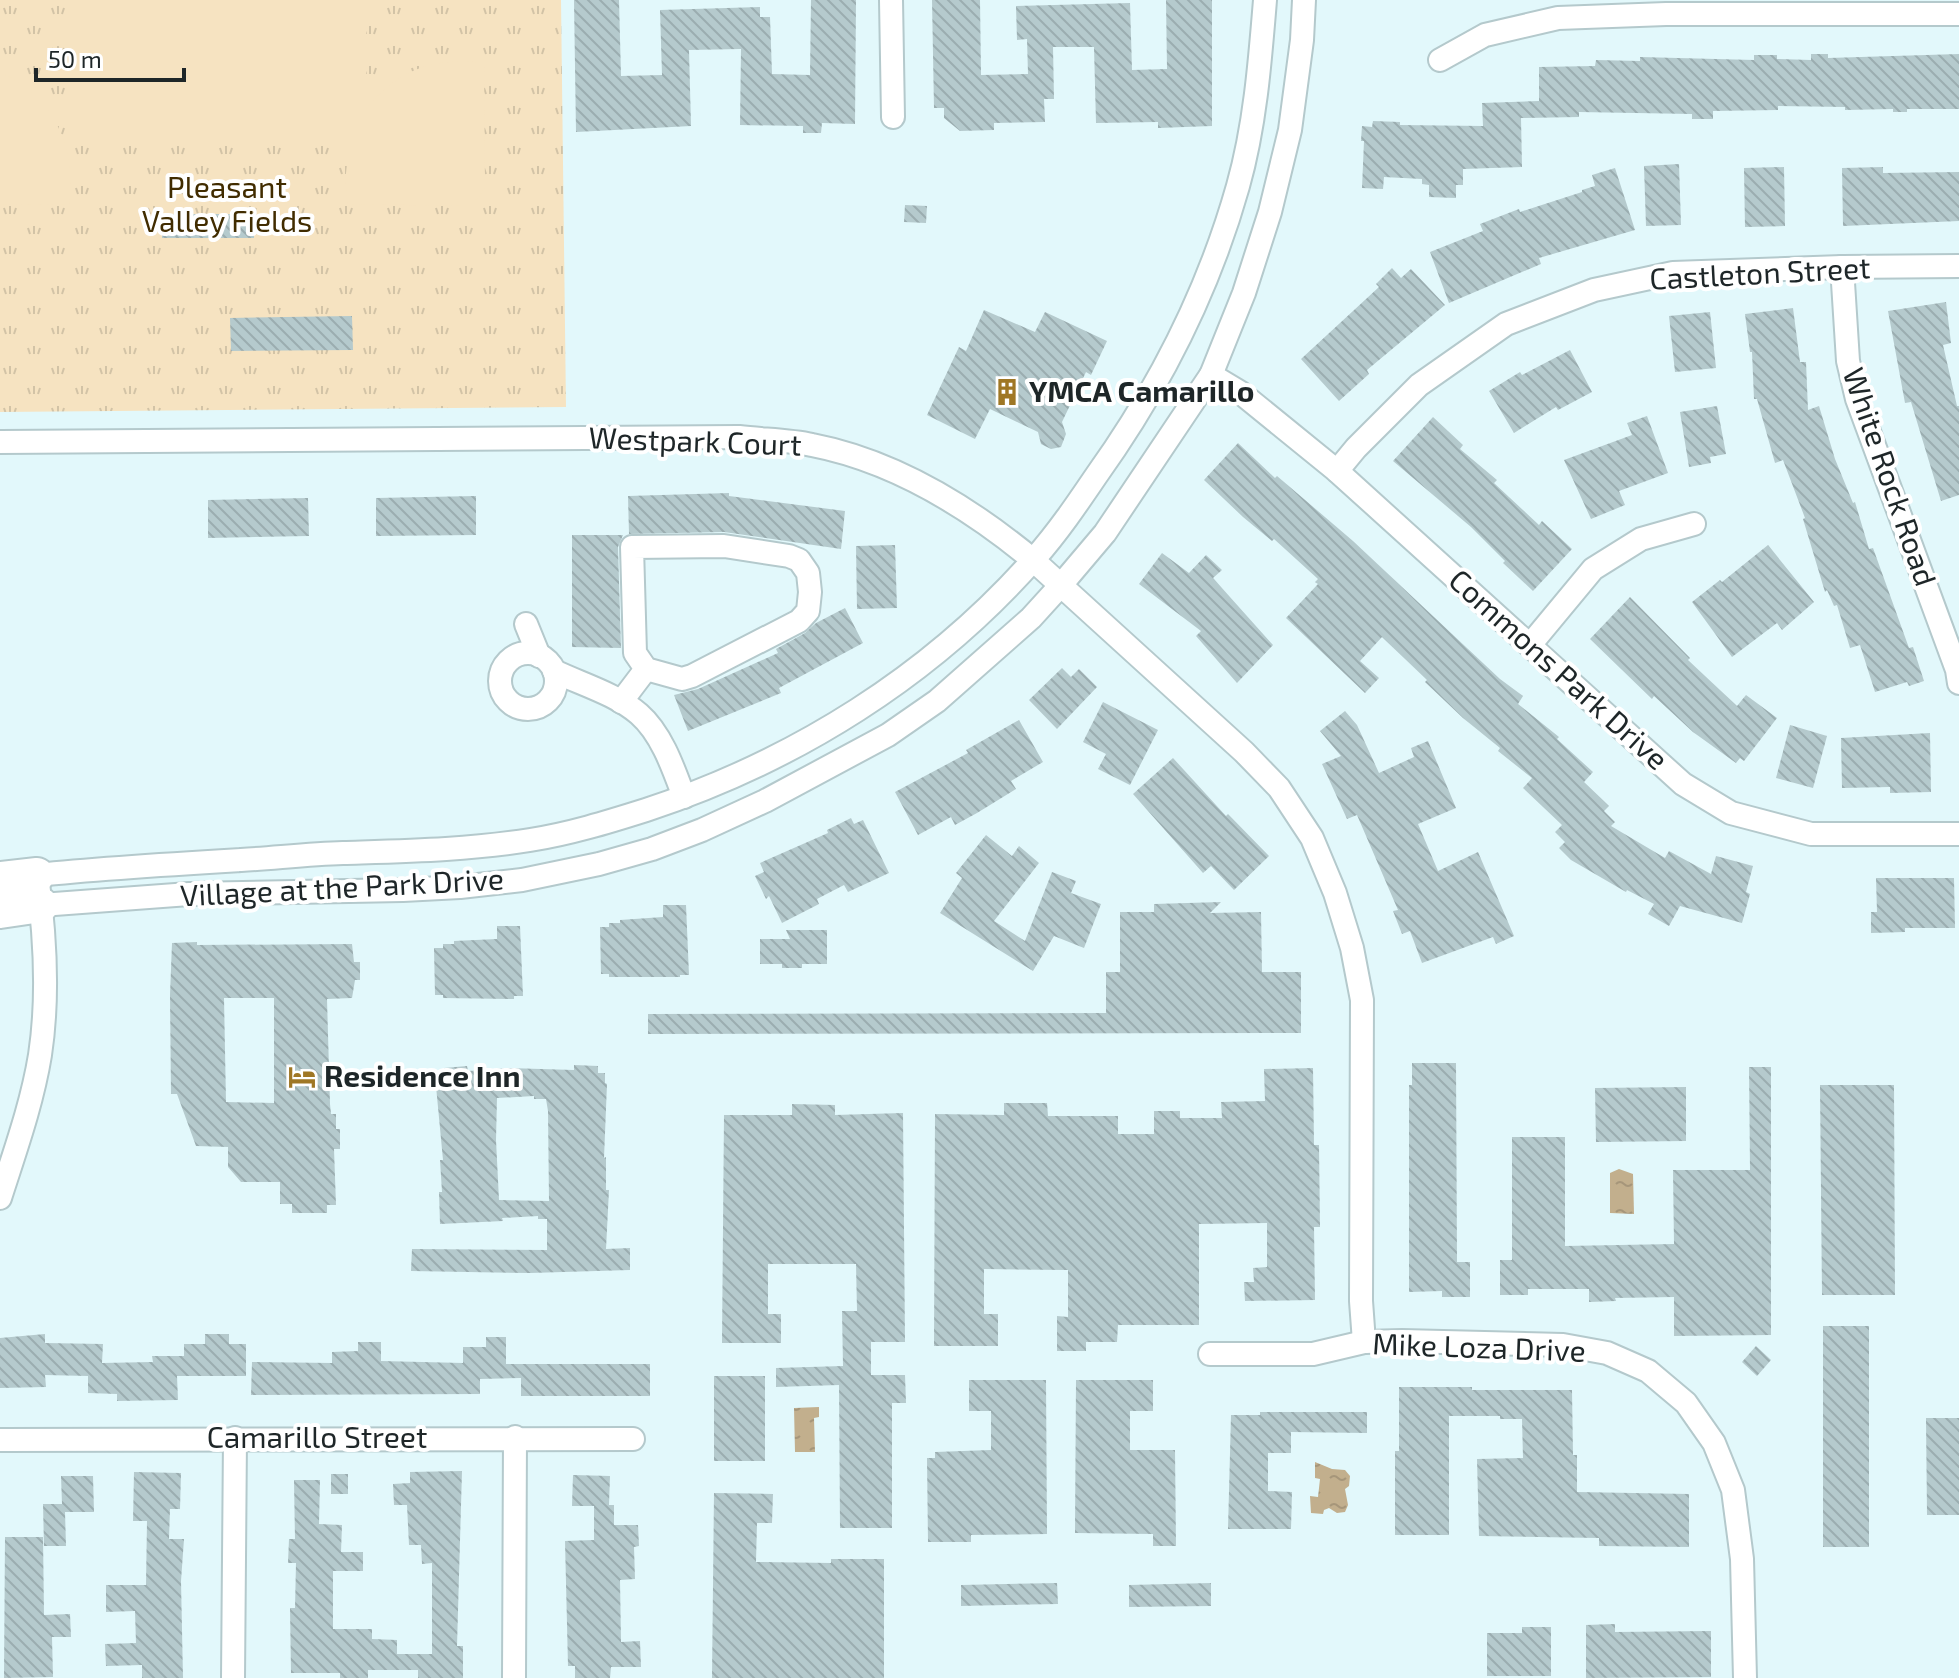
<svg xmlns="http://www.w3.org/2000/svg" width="1959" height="1678" font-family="'Exo 2',sans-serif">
	<defs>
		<pattern id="grass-tufts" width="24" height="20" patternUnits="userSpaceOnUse" patternTransform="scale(2)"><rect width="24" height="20" fill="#f6e3c1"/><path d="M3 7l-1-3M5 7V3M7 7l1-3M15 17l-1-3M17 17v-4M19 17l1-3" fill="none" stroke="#d2c3a6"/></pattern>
		<pattern id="water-ripples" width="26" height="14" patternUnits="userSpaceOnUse" patternTransform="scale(2)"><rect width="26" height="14" fill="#c2af8d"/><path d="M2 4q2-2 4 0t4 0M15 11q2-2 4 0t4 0" fill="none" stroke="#a6967a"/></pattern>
		<pattern id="building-back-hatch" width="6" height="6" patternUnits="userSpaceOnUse" patternTransform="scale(2)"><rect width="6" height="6" fill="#b5cacd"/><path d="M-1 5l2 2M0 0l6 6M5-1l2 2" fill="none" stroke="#9badb0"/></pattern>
	</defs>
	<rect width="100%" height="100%" fill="#e2f8fb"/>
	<path fill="url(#grass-tufts)" d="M0,0H561L566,407L0,412Z"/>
	<g fill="#f6e3c1">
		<path d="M69,0H366V109C400,69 432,57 484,63L485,188L477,199L463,206L348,204L345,182L350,137H69Z"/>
		<path d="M0,72C56,99 75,145 69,204L0,205Z"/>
	</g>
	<g fill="url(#water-ripples)">
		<path d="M1619,1169L1633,1174L1634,1214L1610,1213V1173Z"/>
		<path d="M819,1407V1417L814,1418L815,1452H795L794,1408Z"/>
		<path d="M1315,1462L1332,1469L1345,1470L1350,1476L1349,1486L1345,1489L1348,1505L1345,1512L1337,1513L1329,1508L1324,1510L1323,1514L1311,1513L1310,1496L1318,1497L1320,1479L1315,1478Z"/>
	</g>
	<g fill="url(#building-back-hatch)" fill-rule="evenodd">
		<path d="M574,0H619L621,76L662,75L660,10L760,7V17H770L772,74L810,75L811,0H856L855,124L822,123L821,133H803V126L740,125L741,49L689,50L691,126L576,132Z"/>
		<path d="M932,0H980L981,75L1028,74L1027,39L1017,40L1016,6L1130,3L1132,70L1167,69L1166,0H1212V126L1158,128V122L1096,123L1094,47H1053L1054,99H1044L1045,122L994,123V130L960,131L944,118V108H934Z"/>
		<path d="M1811,54H1828V58L1959,54V109H1907V112H1893V109L1845,110V107L1778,106V110L1713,111V119H1692V114L1579,112V117L1521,118L1522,167L1463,169V185H1456V198L1429,197V185L1422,184V179L1384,177L1383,189L1362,188L1364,141H1361L1362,126L1372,127L1373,121L1400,122V125L1483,126L1482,103L1539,101V67L1595,66L1596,60L1640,61V57L1754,60V55H1777V59L1811,60Z"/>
		<path d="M1679,164L1681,225L1646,226L1644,166Z"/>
		<path d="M1784,167L1785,226L1745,227L1744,168Z"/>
		<path d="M1883,167V173L1959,172V221L1843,226L1842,168Z"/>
		<path d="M1615,168L1635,230L1539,258L1541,264L1449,303L1430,252L1483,231L1480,224L1519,209L1520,212L1582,192V190L1595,186L1592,175Z"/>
		<path d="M905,205L927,206L926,223L904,222Z"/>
		<rect x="162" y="214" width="92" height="24"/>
		<path d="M1392,268L1401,278L1411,269L1445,305L1367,370L1369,374L1339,401L1301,359L1379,287L1376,284Z"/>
		<path d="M1946,302L1951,343L1943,345L1957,406H1959V495L1941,501L1911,402L1905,403L1888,311Z"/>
		<path d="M1793,308L1800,362H1806L1808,410L1819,406L1835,459L1853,503L1855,502L1869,549L1873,548L1909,648L1913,647L1924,681L1909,686L1907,682L1875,692L1860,645L1850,648L1837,605L1834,606L1827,590L1825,592L1803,519L1805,518L1783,460L1775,463L1757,399H1754L1752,352H1750L1745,314Z"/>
		<path d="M984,310L1035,332L1045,312L1107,341L1091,375L1086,372L1062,422L1066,434L1061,447L1051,449L1041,444L1038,432L990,409L975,439L927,415L959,347L966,351Z"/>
		<path d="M1710,312L1716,368L1675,372L1669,316Z"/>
		<path d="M352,316L353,350L231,351L230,318Z"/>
		<path d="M1570,350L1592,392L1558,410L1556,407L1514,433L1489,391L1520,372L1522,375Z"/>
		<path d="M1717,406L1726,454L1710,457L1711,463L1689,467L1680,412Z"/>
		<path d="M1647,416L1668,473L1619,491L1625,505L1591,519L1564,460L1632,435L1627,423Z"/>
		<path d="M1433,417L1463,445L1460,449L1497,480L1494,483L1539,525L1542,521L1572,549L1533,591L1503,563L1505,561L1471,527L1393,461Z"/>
		<path d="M1238,443L1275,478L1277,476L1353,541L1500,679L1523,696L1518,704L1559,737L1557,739L1593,772L1584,782L1609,806L1604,811L1615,822L1611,826L1665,858L1669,851L1711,874L1716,856L1753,866L1746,892L1750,894L1742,923L1680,906L1669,926L1648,914L1654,904L1627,890L1626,892L1571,860L1559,848L1565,842L1555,832L1562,825L1523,788L1532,778L1498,751L1500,748L1463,718L1425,682L1427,680L1382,637L1360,661L1379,678L1365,693L1286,618L1318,584L1315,582L1318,579L1274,539L1272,541L1243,517L1204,480Z"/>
		<path d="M729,493V496L845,511L841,549L724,532L629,534L628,496Z"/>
		<path d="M476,496V535L376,536V498Z"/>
		<path d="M308,498L309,536L208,538V500Z"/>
		<path d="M572,535H623L618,547L621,648L572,647Z"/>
		<path d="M895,545L897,608L857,609L856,546Z"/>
		<path d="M1768,545L1814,602L1782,630L1777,623L1732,657L1692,602L1720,580L1722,582Z"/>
		<path d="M1162,553L1189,573L1206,555L1222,570L1213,578L1273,645L1237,683L1196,636L1201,631L1139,584Z"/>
		<path d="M1630,597L1690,658L1688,660L1737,706L1746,695L1777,718L1744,761L1740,758L1736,763L1693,732L1654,696L1652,699L1590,639Z"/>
		<path d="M845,608L863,643L779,688L781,693L688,731L674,695L698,689L778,653L776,649L805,633L816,623Z"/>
		<path d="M1062,668L1071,677L1079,669L1097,687L1057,729L1029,700Z"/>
		<path d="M1103,702L1158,730L1130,785L1098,769L1106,754L1083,742Z"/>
		<path d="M1345,711L1357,725L1379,773L1414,757L1411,748L1428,741L1456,808L1418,824L1438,871L1478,852L1514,936L1496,944L1493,937L1422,963L1410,931L1402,934L1393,911L1398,910L1357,815L1347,819L1322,764L1341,756L1320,731Z"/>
		<path d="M1019,720L1043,762L1011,781L1016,789L977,813L955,825L951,817L918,835L895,792L968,753L966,750Z"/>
		<path d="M1790,725L1827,736L1813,788L1776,778Z"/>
		<path d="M1930,733L1931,792L1890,793V787L1842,788L1841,738Z"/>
		<path d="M1173,758L1226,816L1228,814L1269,856L1234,890L1211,866L1203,873L1133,794Z"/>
		<path d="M851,818L854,824L863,820L889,873L848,892L844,885L817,899L819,904L782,923L769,896L766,899L755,876L764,872L760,863L828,833L827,830Z"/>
		<path d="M986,835L1012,856L1019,846L1039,863L994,921L1025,941L1052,872L1076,881L1071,893L1101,904L1084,948L1054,936L1033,971L940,913L962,878L956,873Z"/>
		<path d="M1876,878H1954L1955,928H1905V932L1871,933V912H1877Z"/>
		<path d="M1221,902L1210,913L1261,912L1262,972H1301V1033L648,1034V1014L1106,1013V972H1120V912H1154V904Z"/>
		<path d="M663,905H686L689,975H680V977H609V974H601L600,927H609V923H620V920L663,917Z"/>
		<path d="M497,926H520L523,996H514V999L443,998V995H435L434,948H443V944H454V941L497,939Z"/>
		<path d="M786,930H827V964H802V968H782V964H760V939H790Z"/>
		<path d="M197,942V945L352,944L354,962H360V980H355L352,998L327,999L330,1104L331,1114H336V1129H340V1149H334L336,1205H327V1213H292V1204H280V1182H241L228,1167V1147L196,1146L177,1094H171L170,995L172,943ZM224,998H274V1103L226,1102Z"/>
		<path d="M1412,1063H1456L1457,1262H1470V1297H1442V1291L1409,1292V1085H1412Z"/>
		<path d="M574,1065L598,1066V1073H605V1083L607,1084L604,1158L606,1157V1190H609L606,1249L630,1248V1270L530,1273L411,1271L412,1249L547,1250V1219H538V1216L502,1218L503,1221L440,1224L439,1192H442L440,1160H443L436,1086L437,1075H444V1068L467,1066L468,1071L508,1068L574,1070ZM534,1096V1099H546L548,1111L549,1201L499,1200L496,1140L497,1098Z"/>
		<path d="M1749,1067H1771V1335L1674,1336V1297L1615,1298L1616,1301L1589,1302V1289H1528V1295H1500V1260H1512V1137H1565V1246L1674,1244L1673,1170H1750Z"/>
		<path d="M1313,1068L1314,1145H1319L1320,1227H1314L1315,1300L1245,1301L1244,1282H1254L1253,1268L1267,1267V1223L1199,1224V1325H1118L1117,1342H1086V1351H1057V1316L1068,1317V1270L984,1269V1314H998V1346H934L935,1114L1004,1115V1103H1047L1048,1116H1118V1134H1154V1111H1180V1118H1222L1221,1102L1265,1101L1264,1069Z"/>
		<path d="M1820,1085H1894L1895,1295H1822Z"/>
		<path d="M1686,1087V1141L1596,1142L1595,1088Z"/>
		<path d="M792,1104L835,1105V1115L903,1113L905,1342H871V1375H905L906,1403H892V1528H840L839,1385L776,1387V1368L843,1366L842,1311H857L856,1264H768V1314H781V1343H722L724,1115H792Z"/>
		<rect x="1823" y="1326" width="46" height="221"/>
		<path d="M45,1334V1343L103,1344L102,1363L153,1362L152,1356H184V1344H205V1334H229V1344H246V1376H177L178,1400L117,1401V1394L88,1393V1376L45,1375L46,1387L0,1388V1338Z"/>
		<path d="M486,1337H506V1364H650V1396H521V1378L480,1379V1394L251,1395L252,1362L332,1363V1352L358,1351V1342H381V1361L463,1363V1347H486Z"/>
		<path d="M1756,1346L1771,1360L1757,1376L1742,1362Z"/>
		<rect x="714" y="1376" width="51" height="85"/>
		<path d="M969,1380H1046L1047,1534L971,1535V1542H928L927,1458H935V1452L991,1450V1411H969Z"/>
		<path d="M1076,1380H1153V1411H1130V1450H1175L1176,1546H1153V1534L1075,1533Z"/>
		<path d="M1399,1387H1472V1390H1572L1573,1455H1577V1492L1689,1494V1547L1599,1546V1538L1479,1536L1477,1459L1523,1458L1522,1419H1500V1416H1449V1535H1395V1451H1399Z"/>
		<path d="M1260,1412H1367V1433L1291,1432V1453H1268V1491L1292,1492L1291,1529H1228L1231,1415H1260Z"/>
		<path d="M1926,1418H1959V1515H1927Z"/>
		<path d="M462,1471L457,1646H463V1678H418V1670H368V1678H340V1673H291L290,1608H295L296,1563H288L289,1539H295L294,1480H320L319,1524L342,1525L341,1552H363V1571H333V1629H372V1639L397,1640V1654H432V1563L422,1564L421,1545H409L407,1505H394L393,1484L410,1483V1472Z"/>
		<path d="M134,1472L181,1473L180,1509H170L169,1539H184L181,1581L183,1678H142V1665L106,1666L105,1644L136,1643L135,1611L106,1612V1585H146L147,1521H133Z"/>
		<rect x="331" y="1474" width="17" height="20"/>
		<path d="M573,1475L610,1476L609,1505H614V1525H638L639,1546L634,1547L635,1579L620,1580L621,1642L640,1641L641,1667H611L610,1678H575V1666H568L565,1541L594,1540V1506H572Z"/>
		<path d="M61,1476H93L94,1512H65L66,1546H44L43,1504H62Z"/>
		<path d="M714,1493L773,1494L772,1523H757L756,1562L831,1563V1559H884V1678H712Z"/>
		<path d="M5,1537H43L44,1615L70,1614L71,1637H52L53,1677L4,1678Z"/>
		<path d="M1057,1583L1058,1604L961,1606V1585Z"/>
		<path d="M1211,1583V1606L1129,1607V1585Z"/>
		<path d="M1615,1624V1632L1711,1631V1677L1586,1678V1625Z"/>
		<path d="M1522,1627H1551V1676H1487V1633H1522Z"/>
	</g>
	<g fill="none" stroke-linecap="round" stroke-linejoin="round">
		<g stroke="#b4c9cc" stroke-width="26">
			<g id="minor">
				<path d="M891,0L893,117"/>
				<path d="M1440,60L1485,35L1558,18L1666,14H1959"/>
				<path d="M1842,267L1848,361L1857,399L1957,670L1959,683"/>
				<path d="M1211,375L1241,393L1337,471L1683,784L1731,813L1811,834H1959"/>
				<path d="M0,442L739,437C763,440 789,440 812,445C895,461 969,507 1033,560L1244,752L1279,788L1312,838L1335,893L1352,948L1362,1000L1361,1301L1364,1342"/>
				<path d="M1337,471L1356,448L1419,385L1506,324L1594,290L1673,273L1842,267L1959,266"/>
				<path d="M526,624L539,656"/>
				<path d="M1530,645L1593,569L1641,539L1694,524"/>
				<circle cx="528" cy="681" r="28"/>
				<path d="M554,671C581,684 616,694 639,714C662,734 674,770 684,797"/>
				<path d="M621,702L646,669L635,653L632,547L724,546L789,556L799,560L808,573L810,592L808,611L799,621L692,676L682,679L646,669"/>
				<path d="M41,905L189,894L403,890L460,887L522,880L599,864L652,849L702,830L765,801L888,735L937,701L1031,618L1061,585L1105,533L1211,375L1244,293L1270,212L1290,130L1302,40L1304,0"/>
				<path d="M0,1198C15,1151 32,1104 40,1055C49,996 45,933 37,875C104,868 173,864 241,860C275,858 309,854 343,853C406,851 468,850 530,840C569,834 608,822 646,810C795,761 931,676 1035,558C1058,532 1077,504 1096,476C1159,388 1209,289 1238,186C1255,126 1260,62 1265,0"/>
				<path d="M1210,1354H1313L1364,1342L1402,1341L1563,1345L1607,1353L1648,1371L1686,1403L1714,1443L1733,1490L1742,1559L1745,1678"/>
				<path d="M0,1440L633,1439"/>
				<path d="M233,1678L235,1438"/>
				<path d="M514,1678L515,1437"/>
			</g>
		</g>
		<g stroke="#b4c9cc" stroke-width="38">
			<g id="highway">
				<path d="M0,879L37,875"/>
				<path d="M0,911L41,905"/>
			</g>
		</g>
		<use href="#minor" stroke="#fff" stroke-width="22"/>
		<use href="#highway" stroke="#fff" stroke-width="34"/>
	</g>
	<defs>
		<g id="building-bare" transform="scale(2.16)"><path d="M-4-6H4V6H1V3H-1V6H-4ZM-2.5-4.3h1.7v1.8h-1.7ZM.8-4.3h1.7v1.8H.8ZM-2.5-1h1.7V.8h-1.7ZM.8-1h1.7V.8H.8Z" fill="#9f7725" stroke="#fff" stroke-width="2.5" paint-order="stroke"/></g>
		<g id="hotel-bare" transform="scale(2.16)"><path d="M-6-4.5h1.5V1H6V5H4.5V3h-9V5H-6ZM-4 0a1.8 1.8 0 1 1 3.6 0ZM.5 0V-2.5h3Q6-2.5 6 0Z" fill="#9f7725" stroke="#fff" stroke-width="2.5" paint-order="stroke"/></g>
	</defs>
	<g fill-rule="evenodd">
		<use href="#building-bare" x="1007" y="392"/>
		<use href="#hotel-bare" x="302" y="1077"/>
	</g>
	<g text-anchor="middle" stroke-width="8" stroke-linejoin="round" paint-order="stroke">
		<g font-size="30" fill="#412c00" stroke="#fff">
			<text x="227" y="198">Pleasant<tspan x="227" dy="34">Valley Fields</tspan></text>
		</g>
		<g font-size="30" fill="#1e2628" stroke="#fff">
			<text transform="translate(1760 274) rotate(-3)" y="10">Castleton Street</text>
			<text transform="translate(695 442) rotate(2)" y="10">Westpark Court</text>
			<text transform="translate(1889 477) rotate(71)" y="10">White Rock Road</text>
			<text transform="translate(1558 670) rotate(42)" y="10">Commons Park Drive</text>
			<text transform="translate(342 888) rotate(-3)" y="10">Village at the Park Drive</text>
			<text transform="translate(1479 1348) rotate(2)" y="10">Mike Loza Drive</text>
			<text x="317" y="1448">Camarillo Street</text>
		</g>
		<g font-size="30" font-weight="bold" fill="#1e2628" stroke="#fff" text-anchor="start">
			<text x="1029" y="402">YMCA Camarillo</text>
			<text x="324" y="1087">Residence Inn</text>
		</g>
	</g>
	<path d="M36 68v12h148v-12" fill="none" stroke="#1e2628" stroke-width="4"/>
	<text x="48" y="68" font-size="24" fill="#1e2628" stroke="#ffffff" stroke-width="6" paint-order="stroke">50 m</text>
</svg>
